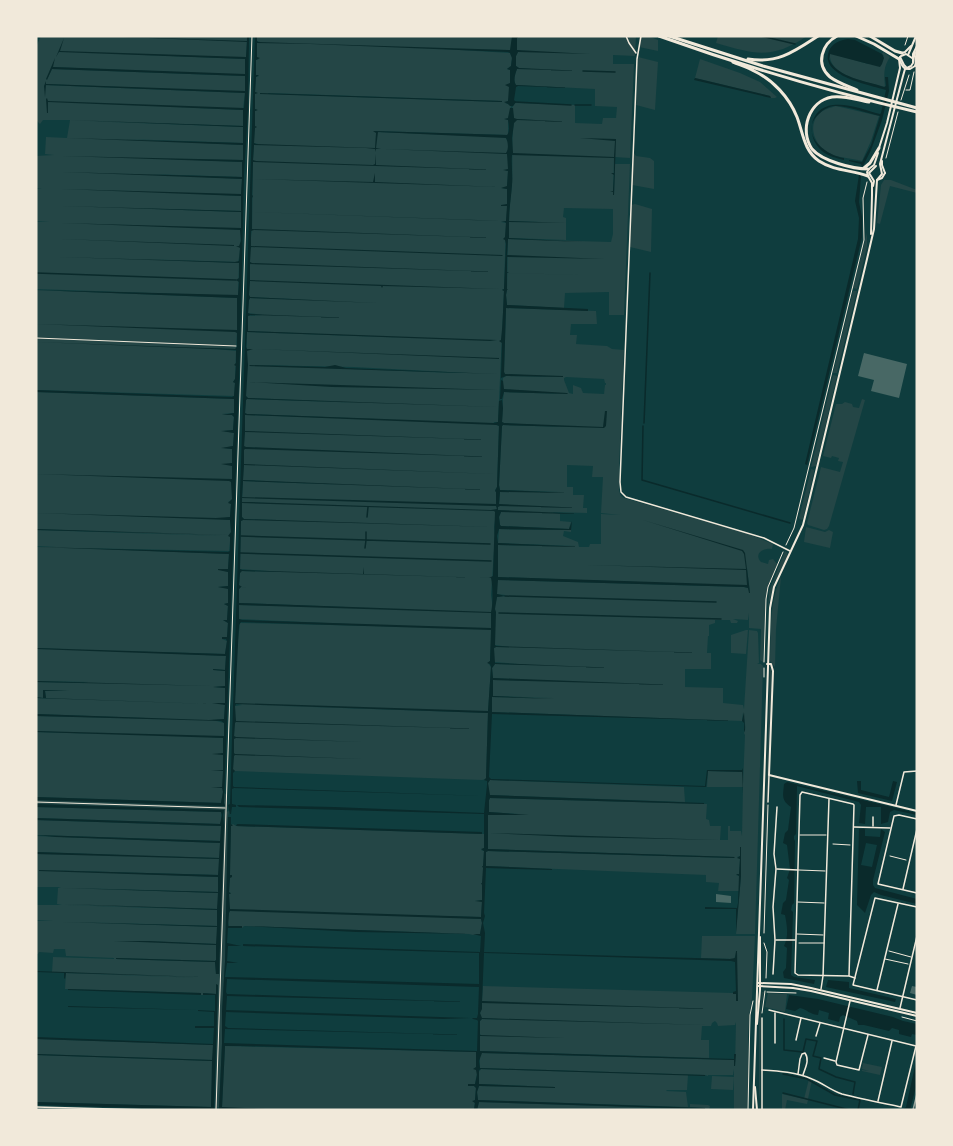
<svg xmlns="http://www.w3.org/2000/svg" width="953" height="1146" font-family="'DM Sans',sans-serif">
	<rect width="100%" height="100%" fill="#0f3d3e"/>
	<g fill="#244646" fill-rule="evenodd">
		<path d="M41,36H247L246,58L119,54L246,59L245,75L52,67L47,79L52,69L245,76V92L45,84V85L245,93L243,109L175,107L244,110V126L85,121L244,127L243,143L124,139L243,145V160H241L168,159L243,162L242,177L147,174L242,179L241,195L202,194L241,196V211L125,208L241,212V228L230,229L241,230C240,241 241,251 238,262L138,259L239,263L238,296L36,289V222H49L36,221V189L42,188H36V156L54,155L45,154L46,137L67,138L70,120H43L40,124L36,120V47Z"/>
		<path d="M257,36L513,37L511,50H508L443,49L510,53L512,58L511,66L507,69L510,70V94L508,101L505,103L508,104L511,106L508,119H505L508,120V135L374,131L376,132V135L377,132L505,137L508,141V169L505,171H508L507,187L502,188L507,189V211L506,221L501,222L506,223L504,289H502L504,291L498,422H494L493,424L499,426L497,487L495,490L496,492L497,507L494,527L495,536L491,595L493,609L490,661L488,663L491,667L488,712L254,705L488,713L486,779L482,780L235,771L233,770L235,706L242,705L235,703L236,655L240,623L417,627L239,619V605L372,608L239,603V589L241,587L310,589L241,587L239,586L240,573L241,571L281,572L240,569L241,521L243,520H277L244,519L242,517V503H267L242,502L243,481L349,485L243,480L244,449H277L244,447L245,415L402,420L247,414L245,413L246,400L247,399L366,403L248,398L246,396L247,332L413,338L248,331V316L263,315L248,313L249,300L250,298L315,300L250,297L249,295L250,265L251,263L250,262V248L252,247L250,245L252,229L253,162H254L253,160L254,145L258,144L254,143L255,111L257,110L255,109V93H257L255,92L256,77L259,76L256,75V60L259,59L257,58V43L260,42L257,41ZM268,93L501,101L502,102L268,94ZM249,365L353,367L468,373H454Z"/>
		<path d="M519,36L568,37L561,36H636L635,56L613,55V64H634L630,158L614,157L613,192L614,195L615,164H630L624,315H609V292L565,293L564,308L507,305L506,295L507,290L508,239L611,242L613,234V209L564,208L563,217L566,218V240L509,238V222H541L509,221C509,208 511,197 512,184C513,163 511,143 514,122L517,120H534L514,119L512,108L515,103L575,105V123L602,124L603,118H616L617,107L595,106V89L516,85C513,80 515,74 517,69H531L519,68L516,66V56L518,52H529L516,50L517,38Z"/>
		<path d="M639,36H648L658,40V51L639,47Z"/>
		<path d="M718,36H807C772,60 754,54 716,43Z"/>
		<path d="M883,52L890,57C883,67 884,75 885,87C868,82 827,76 830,53L868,64L884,56L882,54Z"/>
		<path d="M638,57L658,62L655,110L636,105Z"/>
		<path d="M700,59L740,73L760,82L777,97L775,98H771L770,96L695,78Z"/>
		<path d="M836,106L879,116L871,141L862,161C851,158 838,158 829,153C815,146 807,126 819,114C824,109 830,108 836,106Z"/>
		<path d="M634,153L636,156L650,158L654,161V189L632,185Z"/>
		<path d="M884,180H891L917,190V193L890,186L880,224L877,223L881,185Z"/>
		<path d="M635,204L652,209L651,252L630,247L631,205Z"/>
		<path d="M867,233V247L857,289L853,288Z"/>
		<path d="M36,290L238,298L237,331H230L237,332L236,349L208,348L236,351L235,379L233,382L235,383L234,396L36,390Z"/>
		<path d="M853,291H857L837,373H833Z"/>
		<path d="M506,308L596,311L597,324H571L570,335H577L576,344L607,346L612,349L624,350L619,466V491L621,496L624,498L746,533L773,544L772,549C764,548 753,553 761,562L768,564L769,560L773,559L777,564L766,595L763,662L760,660L761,629L749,628V613L748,620L733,619L738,621L737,623H731L730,620H715V623L709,625V636H708L707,653H711V669H685V687L723,688V703L743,705L744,709L749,630L757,631L758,633L759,663L757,664H761L763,666L755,934H736L741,876V847L740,856L737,857L740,859L739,874L736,875L739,876V891H718L719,883L706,882V875L486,866V852L488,851L734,858V857L488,849V815L519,814L489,812V800L490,798L707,804L706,819L709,820L710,826H721L720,840H728V826H730V831H741L742,836L743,787H707L708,771L743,772V784L745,735L744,733C747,728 744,720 743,713L742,721L492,712V697L554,698L493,696V680L546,681L493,678L492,668L495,664L530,665L494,662V648L496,647H509L495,645L494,609L497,597L505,596V595L497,594V580L744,587L748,588L750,593L747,568V585L745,586L498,577V545L578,546L498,543L499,529L571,530V532L564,531L563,536L578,542L579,547H589L590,544H601V514L620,515L601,513L603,477H592L593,466L567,465V487H573V495H584L583,508H587V513L549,512L560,514V521L571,522L569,529L501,526L500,525L499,517L501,512H525L498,510V506H507L499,504L500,492H560L500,490L499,485L502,426L503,425L569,427L504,423L502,422C503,412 502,402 504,392L567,394L503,389V378L506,376L563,377L505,374L504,372ZM566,377L604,379L605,383H606V385H605L604,394L583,393L581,388L573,385V394L569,393L564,380V378Z"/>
		<path d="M833,375L837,376L816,466L811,467Z"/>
		<path d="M36,392L234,399V413L222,414L232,415L234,417L233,430L224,431L234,433L233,446L224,448L232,449L233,451L232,463L229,464L232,466V500L228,502L231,504L230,517L220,519L230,520L231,532L229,551L74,548L229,554L228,569H218L228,572V586L218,587L228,588V603L224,604L228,606L227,620H223L228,623L227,637H222V639L227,641L225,654L119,651L226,656L225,670L214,669V670L225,671V686L214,687L225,688V703L223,704L225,705L224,719L213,720L224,723V736L210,737L224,738L223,792L221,803L36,797V732L104,734L36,731V716L173,719L36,714V698L62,699L46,698L45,691H66L44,690L43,698L36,697V682L83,683L88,682L36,681V649H62L36,648V547H56L36,546V530L226,536L36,529Z"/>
		<path d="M862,399L865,400L829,526L827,529L824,530L808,525L807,523L821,467L840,472L843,462L838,461L839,458L832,456L831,458L823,456L836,404H842L845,402L852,404L853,407L859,408Z"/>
		<path d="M811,469L814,470V472L803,519L801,520L799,518Z"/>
		<path d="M806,527L825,532L829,530L833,532L830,548L804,542Z"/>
		<path d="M785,551L787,553L788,556L774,583L768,608L769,591Z"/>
		<path d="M781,577L776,629L775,667L770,661C771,633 769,603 781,577Z"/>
		<path d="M746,630H748L746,654L731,653V635Z"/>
		<path d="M770,667L772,671L762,940Z"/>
		<path d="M490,780L684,787L685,802L489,795L488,783Z"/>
		<path d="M224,793L227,795L226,812L229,811L228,817L225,962L222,1012V1044L219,1107L215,1108L218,985H216V994L204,993L203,995H201L200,993L65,989L66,973L202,978L52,972L53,957L114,959V958L66,956L65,949H54L53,953L39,952L38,954H36V921H53L36,920V905H62L57,904L58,888L61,887H36V854L121,855L36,852V836L220,843V858L150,856L220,859L219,875L39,870L218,877V892L73,888L218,893V909L64,905L218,910L217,926L76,922L217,927V944L140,941L217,945L216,960L215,961L117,958L116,959L215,962L216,974L224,810L36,804V800L223,806H225L224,803Z"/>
		<path d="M36,807L221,812V824L36,818Z"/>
		<path d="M36,820L221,826V841L36,835Z"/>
		<path d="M233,824L236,826L484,834V848L481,850L484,851L482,900H475L482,901L481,917L402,915L481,919L482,923L480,934L473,935L469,934L244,926L242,928V926H229L228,922L229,894L231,893L229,892L231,826Z"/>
		<path d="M702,936H755L752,998L750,1011L748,1037L749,1074L747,1110L734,1109V1069L733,1075H708V1076L705,1075L480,1068V1053H482L734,1060V1066H735L736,1022L735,1025L718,1026L717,1023L715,1021L712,1023L711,1026H702L701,1040H709V1058L479,1051L480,1036L481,1035L480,1034V1021L482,1019L513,1020L481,1018L480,1013L482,1003L489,1002L482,1001L483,986L733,993L736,994L737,1001V951L734,959L701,958Z"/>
		<path d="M762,992H764L761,1008L760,1100L759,1093V1026Z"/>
		<path d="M768,993L787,994L785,1012L765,1007Z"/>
		<path d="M36,1039L214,1045L213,1060L36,1054Z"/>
		<path d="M225,1046L476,1052L477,1073L475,1084H468V1086H474L476,1088L474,1110H288L222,1108Z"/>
		<path d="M36,1055L213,1061L211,1107L36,1102Z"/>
		<path d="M863,1063L882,1067L880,1075L862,1071V1070L869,1071L862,1069Z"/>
		<path d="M481,1069L688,1075L687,1090H667L666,1091L686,1092L688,1107L478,1100L477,1092L479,1086H480L555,1087L479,1084L478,1073Z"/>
		<path d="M712,1076L734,1077L733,1090L711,1089Z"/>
		<path d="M809,1079L812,1080L808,1099H805L808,1100L807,1104L787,1100L785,1110H782V1094L804,1099Z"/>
		<path d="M479,1102L690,1109L705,1108L690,1107V1104L708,1105L710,1106L709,1110H477Z"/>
	</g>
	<g fill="#0a2a2b" fill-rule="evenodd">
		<path d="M100,36L247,41V36H249L248,109L244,175L240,351L224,803L225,806H223L36,800V797L221,803L223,792L222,788L211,787H222L223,771L211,770H223V755L212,754L223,753V738L36,732V731L224,736V723L221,721L36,716V714L209,720L224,719L225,705L212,703H225V688L213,687L225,686V671L213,670V669L225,670L226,656L36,649V648L225,654L227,641L226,639H222V637H227L228,623L223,620H227L228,606L224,604L228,603V589L218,587L228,586V572L218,570V569H228L229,554L36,547L228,552L230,551V537L228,536L231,532L230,520L36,513L216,518L230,517L231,504L228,503L232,499L231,482L229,481L36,474L232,479V466L221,464L232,463V449L221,448L233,446L234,433L221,431L233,430L234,417L232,415H222L234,413V399L36,392V390L232,397L234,396L235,383L233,382L235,379L236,366L234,365L236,363V350L36,342L235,349L237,347V333L235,332L36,324L237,330V298L36,290L238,295L239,282L236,280L239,278V263L60,257L235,262L239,261L240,248L236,246H239L241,241L240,230L62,223L241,228V212L63,206L241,211V196L62,189L241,194L242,179L63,172L242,177V162L63,156L243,160V145L67,138L243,143V127L70,120L243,126V110L48,102V113H47L46,99L47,98L48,101L244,108L245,93L46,85L45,97L44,86L46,81V84L245,91V76L52,69L47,80L46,79L55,58L53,67L245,74V59L59,52L56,57L64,38L60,51L246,57L247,42Z"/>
		<path d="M255,36H257V41L258,42L508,50H510L512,36H519L517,38V50L590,54L518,52L516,56V66L519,68L583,71L517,69C515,74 513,81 516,85L575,88L518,86L516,87L514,100L516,102L513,106H510L508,104L504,102L508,101L509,87L505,85L510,83V70L507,69L511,66L512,58L510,53L508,52L311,44L257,43V57L260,58L256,60V75H259L256,77L255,92L258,93L255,94V109L258,110L255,111V126L257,127L255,128L254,143L256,144L375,148L376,133L373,131L507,135C510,132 509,125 508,120L504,119L508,118L510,108H513L514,118L517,119L572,122L517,120L514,123L512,138L513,153L614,157L615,141L580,138L616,139L614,195H613V192L610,191H613L614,175L611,173H614V158L512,155C511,165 513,175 512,185C511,198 509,209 509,221L566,223L509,222V238L583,242L508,239L507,255L604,259L507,257V272L509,273L580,275L507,273V289L508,290L561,292L507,290L506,295L507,305L588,309V311L506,308L504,372L505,374L563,376V377L506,376L501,378L502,343L499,341L501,340C503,323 503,307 504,291L502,290L504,289L506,244L505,240L503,239L505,237L506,223L505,222H501L506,221L507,206H501V205L507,204V189L501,188L507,186L508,171L503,170L508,169L507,154L383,149L506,153C509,149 508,142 506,138L378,132L376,148L381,149H376V152L375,149L366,148L254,145L253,160L256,161L373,165L375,164V154L376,165L499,170L253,162L252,195L253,196L499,205L253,196L252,198V229L500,238L254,230L251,231V246L502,255L503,256L251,247L250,262L252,263L502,272L250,264V280L499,289L383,286L382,288L381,286L250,281L249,295L250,297L377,303L250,298L249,300L248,313L250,314L353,318L250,315L248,316V331L497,340L490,341L247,332L246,347L247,349H253L247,351L248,365L246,396L248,398L497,407L247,399L246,400L245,413L247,414L494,423L498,422L499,401L502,400L503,408L502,422L504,423L603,427L605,411H607L606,426L604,428L503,425L502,426L499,485L500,490L570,493L500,492L499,504L583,508L500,506L498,507V510L586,514L501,512L499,517L500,525L501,526L569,529L572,521L571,530L499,529L497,536L498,543L587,547L498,545V577L747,585L746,570L588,565L746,569L744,554L742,551L643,520L743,550L745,553L750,593H749L748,588L744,587L498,580L497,594L505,596L497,597L495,609L496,612L495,645L496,646L708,653L496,647L494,648L495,663L617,668L495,664L492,668L493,678L676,685L493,680V696L555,699L492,697V712L742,721L744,712L745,730L744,732V723L742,721L492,714L489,777L491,779L705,786L707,770H742L743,768L742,793V772L708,771L706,787L490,780L488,783L490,795L704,803V804L490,798L489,800V812L529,815H488V849L735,857L734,858L488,851L486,852V866L552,869V870L486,868L484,913L485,916L483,923L485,933L484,952L730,959L735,958L736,951H737L738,1001H736V994H733V992L736,991L735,962L731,961L484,953L482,1001L719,1009L482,1003V1009L480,1013L482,1018L706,1025L482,1019L480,1021V1035L564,1038L481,1036H480V1051L734,1059V1054H736L735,1066H734V1060L482,1053L479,1061L480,1068L705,1075V1076L481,1069L479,1070V1084L555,1087V1088L480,1086H479L477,1092L478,1100L705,1108V1109L479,1102L477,1110H474L475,1103L472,1101L475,1100L476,1088L474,1086H468V1084H475L477,1075L476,1070L473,1069L476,1067V1052L240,1046H225L222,1107L288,1110L219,1109L222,1044V1012L225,962L228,817H231V824L233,826H231L230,875H232V877L230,878L229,892L231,894H229L230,909L481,917L482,902L475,901L482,900V885L481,883H482L483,868L482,866H483L484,851L481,849L484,848V814L239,807L237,805L334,807L484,813L487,785V781L484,780L486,778L488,713L236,704L235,706L236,721L485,729L236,722L235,723L234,736L236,737L362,742L236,738L234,739V753L235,754L362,759L235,755L234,756L233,769L235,771L482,779L235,771L233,773V786L234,787L484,796L234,788L232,789V804L236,805V807H232L231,814H230L228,805L230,804L232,738ZM245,415L497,425L499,426L497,487L495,491L496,492V504L242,497L243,481L493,490L243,480L244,465L494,474L244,464V450L245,449L495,457L246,447L244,446L245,432L495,440L246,431H245ZM242,498L493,506H496L497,509L491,510L249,502H242ZM242,503L494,511L495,512L493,576L489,578L364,574V567L363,574L242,570L240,569L241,521L243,520L493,527L244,519L242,517ZM242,571L491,578C493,585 493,606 491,612L239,603V589L241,587L489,596L242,587L239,585L240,573ZM239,605L491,613V628L242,620L239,619ZM241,622L491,630L490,661L487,663L490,664L491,667L488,711L235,703L239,625ZM230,911L481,919L482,923L480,934H473L481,936L480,952L243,944V946L479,953V984L225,977L227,963H238L227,961L228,946H241L227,943L228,928H242V926H228L229,913ZM227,979L479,987L478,1014L477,1018H472L473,1019L477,1020L478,1021L477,1051L224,1043L225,1029L475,1035L228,1028L225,1026L226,1012L443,1019L470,1018L226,1010L227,996L476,1002L227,994L226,992Z"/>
		<path d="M848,39L855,40L882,54L884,58L882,64L880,67L830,54L829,59C837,78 867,81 884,87L886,86L885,77H888L889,91L882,120L871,150L863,166L861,165V164L849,161V160L862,162L871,145L880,116C867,113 846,105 833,106C828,107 824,109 820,113C798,131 823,155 844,158V160C836,158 828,156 822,151C805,136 809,108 833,105C848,103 865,110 880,114L881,113L886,90C870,85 819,76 829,51C832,43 840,40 848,39Z"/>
		<path d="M695,78L770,96L771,98L694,80Z"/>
		<path d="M260,93L502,101V102L260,94Z"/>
		<path d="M375,173V182L499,187L255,179L373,182Z"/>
		<path d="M859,175L861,176L859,202L862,217V237L807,465L805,464L858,239L859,218L855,201Z"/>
		<path d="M254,212L497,221H498L477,220Z"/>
		<path d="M61,239L234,245V246Z"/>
		<path d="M255,349L499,358V359Z"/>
		<path d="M250,365L325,367L335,365L346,368L498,374L249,366Z"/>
		<path d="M501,380L503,381L504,389L567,393L568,394L504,392L502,399H500Z"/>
		<path d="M249,382L497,390L332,387Z"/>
		<path d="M36,529L227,535L36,530Z"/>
		<path d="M36,681L211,686L36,682Z"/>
		<path d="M43,690L69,691H45L46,698L210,704L36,698V697L43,698Z"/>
		<path d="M857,781H861V790L889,797L893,781L897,782L892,801L858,793Z"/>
		<path d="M787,782L917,813V815L894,810L890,812L888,822L881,824V807H866L865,824L859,823L861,805L859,802L797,786L796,834L794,836V839L795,841L794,903L792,905L791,910L793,912L791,975L794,977L815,980L814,984L784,978L783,972L786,968L787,948L784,946C789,936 787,926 785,915L781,914L783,903L786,900L789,880L787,878L790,869L787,845L783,843L785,833L788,830L791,807C781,800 783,796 784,784Z"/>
		<path d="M36,804L224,810L223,815L224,826L219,974H216L215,962L116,959V958L215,961L216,960V945L114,941H149L216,944L217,927L63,922L217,926V910L64,904L217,909L218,893L63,888L218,892V877L39,871V870L218,875L219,859L36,854V852L219,858L220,843L56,837L36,835L220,841L221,826L36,820V818L220,824L222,815L221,812L36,807Z"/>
		<path d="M237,824L482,832V834L236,826Z"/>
		<path d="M859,829H865V836L880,837L881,829L885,832L873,880V885L875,888L917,899V904L881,895L874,892L871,895L865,913L857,905ZM866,843L877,845L872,867L861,865Z"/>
		<path d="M490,833L719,840L572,837Z"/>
		<path d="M740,847H741V876L736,932V909H705V907L737,908L738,903L739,876L736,874H739L740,859L737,858L740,856Z"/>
		<path d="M244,926L469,934H471L356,932Z"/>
		<path d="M36,971L202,977L66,973L65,979L64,978V973L36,972Z"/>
		<path d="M828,980L849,982V988L896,999L895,1002L826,987Z"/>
		<path d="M216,984L218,985L214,1110L36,1105V1102L211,1107L212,1061L36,1055V1054L212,1060L213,1045L36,1039V1037L213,1044L214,1028H195V1026H214V1012L198,1011V1010L215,1011V995H203V993L216,994Z"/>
		<path d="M68,989L201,993V995L68,990Z"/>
		<path d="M789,995L818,999L893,1017L903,1021L917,1024V1035L912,1034L911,1037L899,1034V1030L892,1028L889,1031L864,1025H858L857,1021L843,1015L840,1017L839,1022L828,1019L829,1013L819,1010L818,1015C809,1014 808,1010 800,1008L795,1011L786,1009Z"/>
		<path d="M68,1006L196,1010L68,1007Z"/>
		<path d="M917,1057V1083L910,1110H902L906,1107Z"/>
	</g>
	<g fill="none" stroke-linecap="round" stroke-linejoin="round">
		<g stroke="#0a2a2b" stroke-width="1.5">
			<path d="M761,36L795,44"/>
			<path d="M583,71L615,72"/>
			<path d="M515,102L571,105"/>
			<path d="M575,105H591"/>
			<path d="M36,273L236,280"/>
			<path d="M644,423L650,273"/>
			<path d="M643,426L642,480L790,523"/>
			<path d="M367,517L368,507"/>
			<path d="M241,536L366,540V532"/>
			<path d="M365,548L366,540L490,544"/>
			<path d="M240,553L491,561"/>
			<path d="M505,596L716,602"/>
			<path d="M499,613L721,619"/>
			<path d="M784,1019V1050L803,1052L806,1039L817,1041L813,1056L821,1058L819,1069L836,1077L855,1082L853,1094"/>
			<path d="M783,1074L807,1079L835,1095L860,1100L858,1110"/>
			<path d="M783,1093L850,1110"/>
		</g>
	</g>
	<g fill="#486865">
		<path d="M864,353L907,364L899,398L871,391L874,380L858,376Z"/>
		<path d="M716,894L731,896V903L716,902Z"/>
		<path d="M912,986L917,987V995L910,993Z"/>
	</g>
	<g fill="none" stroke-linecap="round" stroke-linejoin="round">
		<g stroke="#f1e9da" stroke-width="1">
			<path d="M905,45L908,36"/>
			<path d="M906,90H910L914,72"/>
			<path d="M901,100L909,75"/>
			<path d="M886,158L898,112"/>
			<path d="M36,338L236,346"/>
			<path d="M786,545L794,528L864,240L863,198L867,182"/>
			<path d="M764,662L766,599L768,587L783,552"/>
			<path d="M764,677V668"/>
			<path d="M36,802L225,808"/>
			<path d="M833,844L850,845"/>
			<path d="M890,856L906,860"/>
			<path d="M764,933L768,805"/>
			<path d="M764,943L767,952L766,978"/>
			<path d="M767,992L796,993"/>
			<path d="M762,1013L765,991"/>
			<path d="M902,1017L917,1021"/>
			<path d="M216,1110L252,36"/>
			<path d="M748,1110L750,1015L753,1001"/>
		</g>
		<g stroke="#f1e9da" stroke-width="1">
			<path d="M800,835H826"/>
			<path d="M799,870L825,871"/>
			<path d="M798,902L824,903"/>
			<path d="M797,934L823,935"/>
			<path d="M799,943H824"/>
			<path d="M889,951L911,957"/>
			<path d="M885,959L908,964"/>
		</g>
		<g stroke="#f1e9da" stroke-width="1.5">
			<path d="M626,36L629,43L636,53"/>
			<path d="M641,36L637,59L620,482L621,492L626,497L764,538L790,551"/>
			<path d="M768,802L769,775"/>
			<path d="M896,805L904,772L917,771"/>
			<path d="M917,819L899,815L894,816L878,884L917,893"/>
			<path d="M873,826V817"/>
			<path d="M854,827L890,828"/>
			<path d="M777,869L798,870"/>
			<path d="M903,889L917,829"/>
			<path d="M917,907L875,898L853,985L917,1000"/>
			<path d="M776,940H795"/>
			<path d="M773,974L775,940L773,907L776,869L774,854L777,807"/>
			<path d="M849,976L854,805L853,804L802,792L800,795L795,973L798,975L849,976L855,978"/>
			<path d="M821,989L823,976L829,799"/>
			<path d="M877,990L898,904"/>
			<path d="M850,1001L836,1062L837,1065L859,1070L868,1035"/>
			<path d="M900,1008L917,936"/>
			<path d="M816,1036L820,1023"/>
			<path d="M796,1040L801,1018"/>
			<path d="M775,1043V1013"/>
			<path d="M824,1058L835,1061"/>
			<path d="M762,1070C779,1071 796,1072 812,1079C823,1083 830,1090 842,1094C861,1099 882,1103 901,1107L916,1046L769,1010"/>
			<path d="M798,1074L800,1059L802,1054L805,1053C810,1060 805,1068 803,1075"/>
			<path d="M878,1101L892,1041"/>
			<path d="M36,1107L151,1110"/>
			<path d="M762,1110V1018"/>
		</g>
		<g stroke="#f1e9da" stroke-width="2">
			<path d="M767,664H771L773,671L769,775L917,811"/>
			<path d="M758,983L791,984L811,988L917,1013"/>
			<path d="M758,986L793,988L811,991L917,1016"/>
		</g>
		<g stroke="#f1e9da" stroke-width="2">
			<path d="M902,53L905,52L911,46"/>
			<path d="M908,55L916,36"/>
			<path d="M900,57L904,65L906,67"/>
			<path d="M899,59C902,64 902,70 910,69L915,66"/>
			<path d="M915,66C917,61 914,57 915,52"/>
			<path d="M879,148L887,123L900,68L899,59L901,56L906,54L912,58"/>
			<path d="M882,161V165L885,173"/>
			<path d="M877,180L882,174L880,164L903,76L905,69L911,66L913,63V54L917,46"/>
			<path d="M877,180L882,178L885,173"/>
			<path d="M873,186L874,181L869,173L876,166"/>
			<path d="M872,195V183L868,176L867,172L870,168L874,165L878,153"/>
			<path d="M871,234L872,195"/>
			<path d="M757,1024L760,990V937"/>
			<path d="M755,1087L757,1110"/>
			<path d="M753,1110L770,608L774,587L803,525L810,497L867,259L874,229L877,180"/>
		</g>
		<g stroke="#f1e9da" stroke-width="3">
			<path d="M659,36C743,66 830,92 917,112"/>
			<path d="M669,36L763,66L917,108"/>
			<path d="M837,36C822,44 815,64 830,77C838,83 848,86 857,90"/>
			<path d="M856,36L874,44L899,59"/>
			<path d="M870,36L895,51L902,53"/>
			<path d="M748,59C778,64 795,51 818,36"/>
			<path d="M733,62C740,65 748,67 754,71C773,80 789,97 797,117C803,133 804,151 819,161C834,171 852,170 868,176"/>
			<path d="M864,168L870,163L879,148"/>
			<path d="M868,169C853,169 822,161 812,149C799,130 809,101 832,97C844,95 857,100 869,102"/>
		</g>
		<path stroke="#97a49c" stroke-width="1.5" d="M913,1110L917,1094"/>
	</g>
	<rect width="953" height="1146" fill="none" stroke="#f1e9da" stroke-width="75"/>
</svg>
